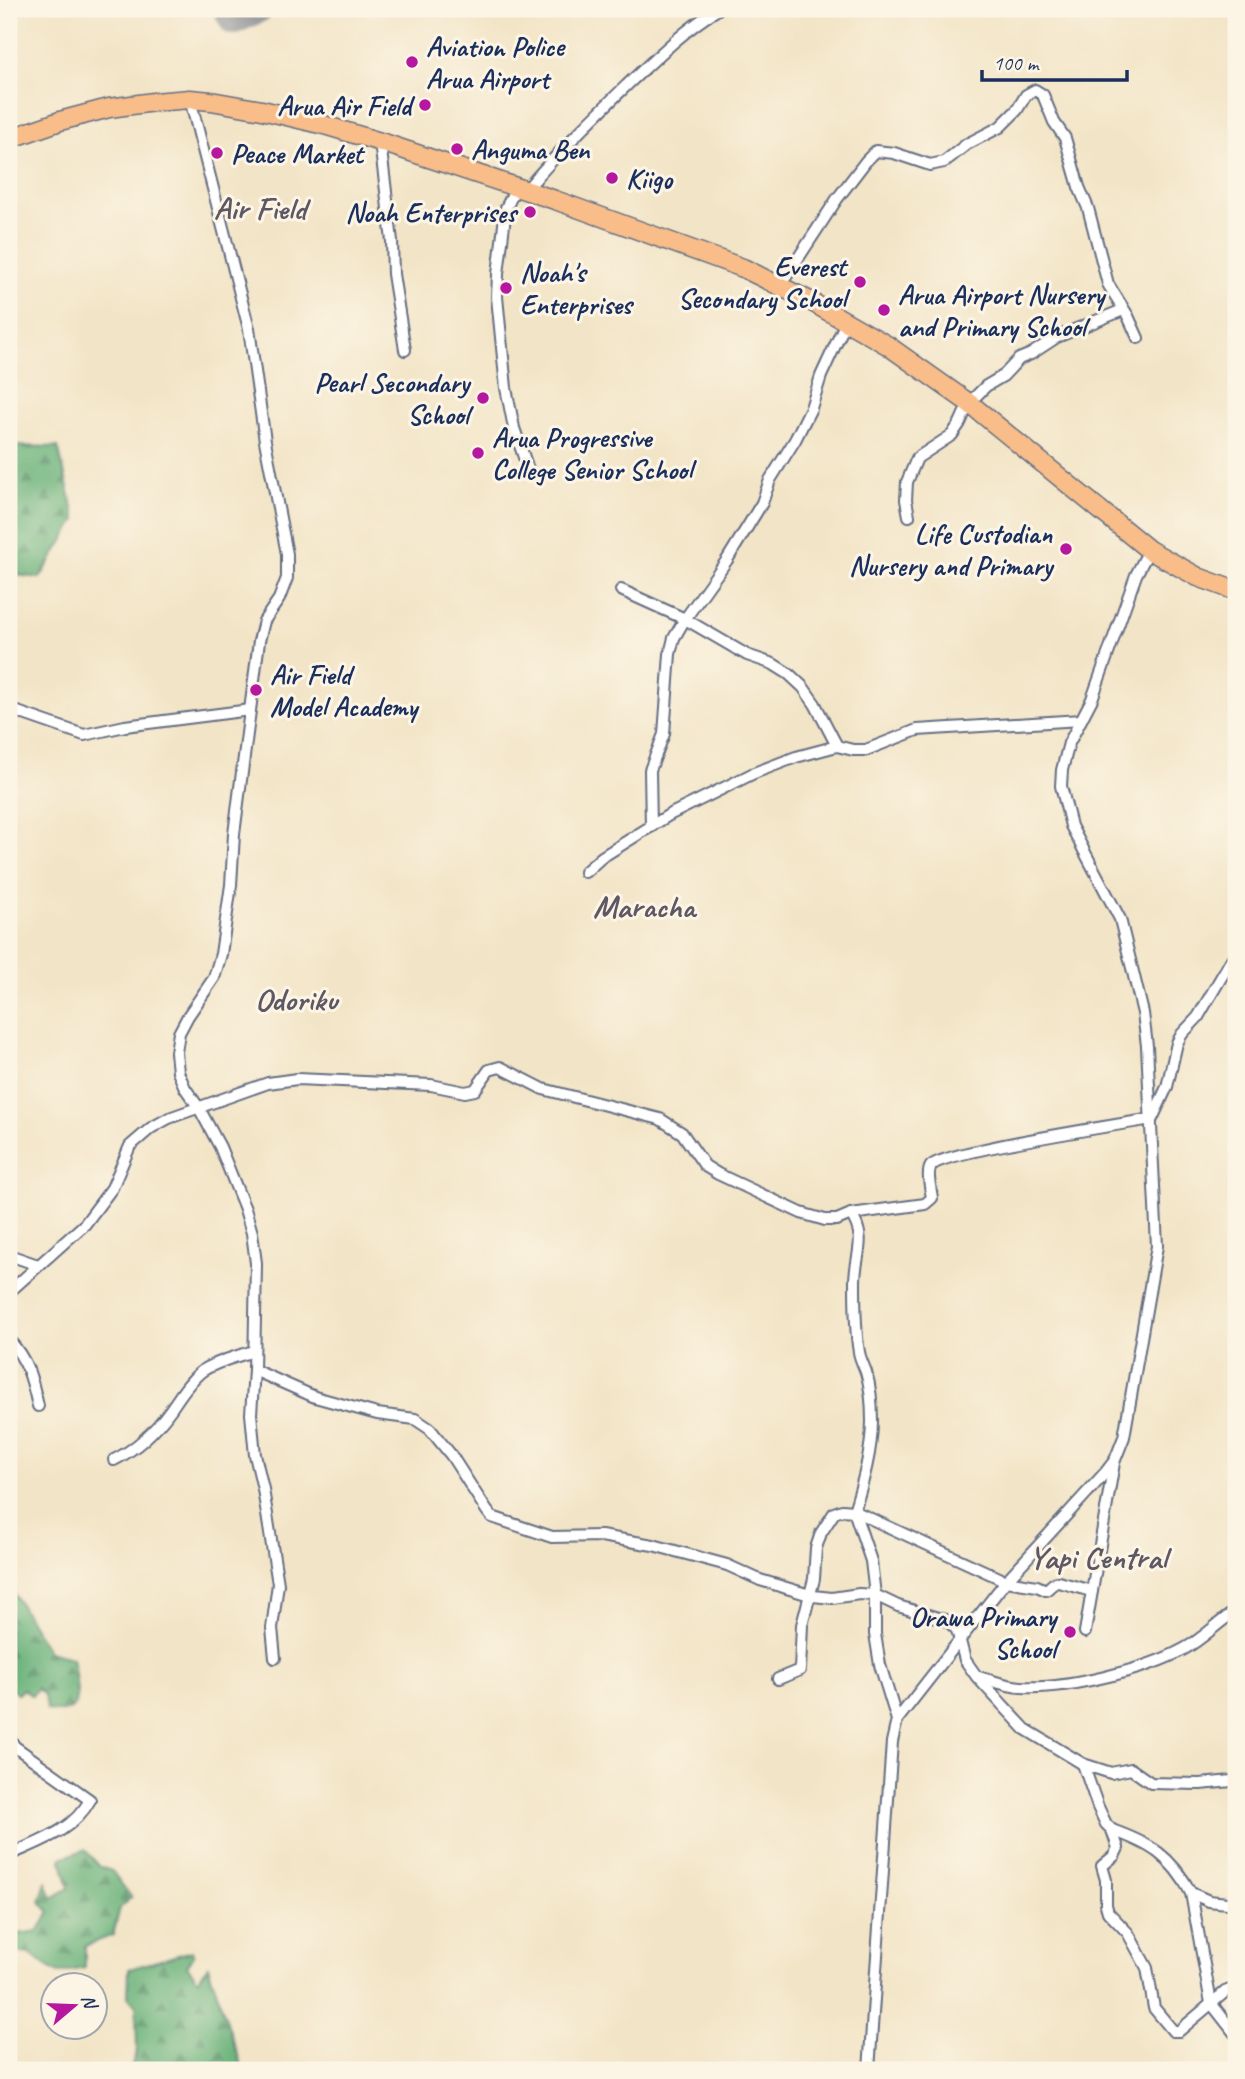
<svg xmlns="http://www.w3.org/2000/svg" width="1245" height="2079" font-family="Caveat,sans-serif">
	<defs>
		<pattern id="forest-firs" width="22" height="20" patternUnits="userSpaceOnUse" patternTransform="scale(1.75)"><rect width="22" height="20" fill="#6ab27a"/><path d="M5 1l3.5 6h-7zM16 11l3.5 6h-7z" fill="#569167"/></pattern>
	</defs>
	<rect width="100%" height="100%" fill="#fcf5e5"/>
	<filter id="ink" filterUnits="userSpaceOnUse"><feTurbulence type="fractalNoise" baseFrequency=".0143" numOctaves="2"/><feDisplacementMap in="SourceGraphic" scale="14" xChannelSelector="R" yChannelSelector="G"/><feConvolveMatrix kernelMatrix="1 2 1 2 8 2 1 2 1" color-interpolation-filters="sRGB"/></filter>
	<filter id="wash" filterUnits="userSpaceOnUse"><feTurbulence type="fractalNoise" baseFrequency=".00686" numOctaves="4" result="noise"/><feDisplacementMap in="SourceGraphic" scale="28" xChannelSelector="R" yChannelSelector="G"/><feGaussianBlur stdDeviation="1.57" result="paint"/><feColorMatrix in="noise" values="0 0 0 0 0 0 0 0 0 0 0 0 0 0 0 0 0 1.4 0 .05"/><feComposite in="paint" operator="in"/></filter>
	<g filter="url(#wash)">
		<rect width="100%" height="100%" fill="#f2e4c6"/>
		<g fill="url(#forest-firs)" stroke="#42706c" stroke-width="2">
			<path d="M9,446L58,447L76,520L40,578L9,574Z"/>
			<path d="M9,1585L48,1652L72,1658C74,1672 85,1708 65,1711C60,1712 52,1710 47,1710L44,1695L37,1688L32,1696L23,1689L17,1694L11,1689L9,1690Z"/>
			<path d="M85,1850L100,1867L112,1871L131,1897L120,1908L113,1935L85,1946V1968L58,1973L29,1954L9,1951V1926L17,1934L38,1931L50,1912L40,1901L46,1882L52,1898L69,1888L61,1858Z"/>
			<path d="M192,1951L194,1955L187,1966L198,1980L208,1966L243,2070H130L137,2050L136,2006L128,1997L129,1969Z"/>
		</g>
		<g fill="none" stroke-linecap="round" stroke-linejoin="round">
			<path stroke="#868a92" stroke-width="26" d="M226,9L233,22L261,9"/>
		</g>
	</g>
	<g filter="url(#ink)">
		<g fill="none" stroke-linecap="round" stroke-linejoin="round">
			<g stroke="#666e82" stroke-width="14">
				<g id="minor">
					<path d="M190,99L249,329L265,441L287,554V578L279,599L264,621L259,641L234,834L231,885L221,954L214,978L188,1016L179,1033L176,1052L178,1072L185,1088L199,1108L220,1147L245,1209L252,1233L256,1263L254,1370L251,1414L255,1455L263,1489L278,1584L272,1628L275,1658"/>
					<path d="M380,142L392,241L393,274L405,350"/>
					<path d="M516,187L506,208L498,274L497,297L506,388L514,428L529,472"/>
					<path d="M526,190C558,152 592,119 627,85C656,58 684,30 718,9"/>
					<path d="M780,286L837,199L866,161L876,151L894,153L930,165L944,162L967,144L1000,127L1017,110L1026,95L1035,90L1043,95L1054,122L1065,138L1079,187L1088,208L1108,284L1128,316L1138,338"/>
					<path d="M909,516L906,500L907,482L917,458L952,435L960,423L969,403L986,386L1003,376L1019,359L1031,354L1057,337L1123,310"/>
					<path d="M621,590L685,619L747,655L773,664L789,674L803,687L815,704L837,746"/>
					<path d="M9,709L84,735L125,726L250,710"/>
					<path d="M651,827L650,770L664,734L670,654L674,638L685,619L727,560L762,503L770,480L795,440L811,408L821,376L846,322"/>
					<path d="M585,872L602,857L669,815L754,773L796,757L837,746L853,750H866L917,730L1081,720"/>
					<path d="M851,1214C868,1240 855,1255 855,1282C855,1305 855,1330 859,1352C860,1359 864,1366 866,1372C871,1388 872,1405 872,1421C872,1451 863,1482 854,1511L1006,1581L1037,1586L1046,1590C1049,1588 1052,1584 1056,1582C1058,1581 1086,1590 1092,1591"/>
					<path d="M9,1255L38,1265"/>
					<path d="M9,1292L85,1224L112,1188L130,1146L151,1128L169,1118L268,1083L297,1079L431,1085L465,1092L475,1090L489,1070L500,1067L543,1089L660,1119L682,1133L705,1166L718,1174L801,1213L825,1220H837L851,1214L925,1204L932,1198C931,1189 926,1173 931,1166C942,1152 1122,1124 1152,1119L1167,1087L1177,1043L1182,1034L1198,1017L1236,952"/>
					<path d="M9,1340C28,1361 32,1379 38,1406"/>
					<path d="M254,1370L315,1397L377,1414L415,1419L430,1429L451,1455L487,1511L492,1517L552,1537L601,1536L653,1545L727,1565L760,1580L813,1596L832,1598L859,1594L875,1595L898,1606L948,1621L957,1630L965,1660L977,1677L1025,1729L1083,1764L1111,1773L1131,1769L1151,1783L1200,1784L1232,1781"/>
					<path d="M114,1460C136,1449 156,1430 171,1409C180,1396 189,1381 202,1371C217,1361 236,1357 253,1351"/>
					<path d="M1085,1632L1114,1463"/>
					<path d="M979,1677C993,1681 1006,1686 1021,1687C1065,1690 1146,1670 1184,1649C1203,1639 1218,1622 1236,1611"/>
					<path d="M778,1679L800,1670L802,1625L814,1579L816,1548L821,1533L834,1513L842,1510L854,1511L871,1561L875,1595V1634L880,1665L897,1720"/>
					<path d="M9,1737L14,1746L90,1800C73,1831 40,1841 9,1855"/>
					<path d="M1083,1764L1098,1807L1106,1824L1112,1830L1118,1848L1114,1856L1102,1866L1106,1880V1905L1108,1912L1128,1933L1147,1968L1154,2008L1173,2031H1179L1225,1992L1230,1990L1236,1992"/>
					<path d="M1112,1830C1151,1844 1171,1856 1191,1893L1211,2003L1236,2035"/>
					<path d="M1191,1893L1209,1901L1236,1904"/>
					<path d="M869,2070L892,1742L897,1720L1006,1581L1105,1473L1115,1460L1124,1437L1157,1246L1147,1046L1143,1013L1120,919L1071,826L1061,786L1062,770L1069,743L1092,699L1136,575L1149,550"/>
				</g>
			</g>
			<g stroke="#666e82" stroke-width="21">
				<path id="primary" d="M9,139L60,121L109,108L154,102L190,99L211,101L262,110L324,125L384,143L555,200L743,268L810,301L887,345L969,403L1149,550L1198,577L1236,591"/>
			</g>
			<use href="#minor" stroke="#fff" stroke-width="10"/>
			<use href="#primary" stroke="#f8bd89" stroke-width="18"/>
		</g>
	</g>
	<g fill="#b5179e" stroke="#fcf5e5" stroke-width="2.5">
		<circle cx="412" cy="62" r="7"/>
		<circle cx="425" cy="105" r="7"/>
		<circle cx="457" cy="149" r="7"/>
		<circle cx="217" cy="153" r="7"/>
		<circle cx="612" cy="178" r="7"/>
		<circle cx="530" cy="212" r="7"/>
		<circle cx="860" cy="282" r="7"/>
		<circle cx="506" cy="288" r="7"/>
		<circle cx="884" cy="310" r="7"/>
		<circle cx="483" cy="398" r="7"/>
		<circle cx="478" cy="453" r="7"/>
		<circle cx="1066" cy="549" r="7"/>
		<circle cx="256" cy="690" r="7"/>
		<circle cx="1070" cy="1632" r="7"/>
	</g>
	<g text-anchor="middle" stroke-width="6" stroke-linejoin="round" paint-order="stroke">
		<g font-size="28" font-weight="bold" fill="#1b2f5e" stroke="#fcf5e5" text-anchor="start">
			<text x="426" y="56">Aviation Police<tspan x="426" dy="32">Arua Airport</tspan></text>
			<text x="411" y="115" text-anchor="end">Arua Air Field</text>
			<text x="471" y="159">Anguma Ben</text>
			<text x="231" y="163">Peace Market</text>
			<text x="626" y="188">Kiigo</text>
			<text x="516" y="222" text-anchor="end">Noah Enterprises</text>
			<text x="846" y="276" text-anchor="end">Everest<tspan x="846" dy="32">Secondary School</tspan></text>
			<text x="520" y="282">Noah's<tspan x="520" dy="32">Enterprises</tspan></text>
			<text x="898" y="304">Arua Airport Nursery<tspan x="898" dy="32">and Primary School</tspan></text>
			<text x="469" y="392" text-anchor="end">Pearl Secondary<tspan x="469" dy="32">School</tspan></text>
			<text x="492" y="447">Arua Progressive<tspan x="492" dy="32">College Senior School</tspan></text>
			<text x="1052" y="543" text-anchor="end">Life Custodian<tspan x="1052" dy="32">Nursery and Primary</tspan></text>
			<text x="270" y="684">Air Field<tspan x="270" dy="32">Model Academy</tspan></text>
			<text x="1056" y="1626" text-anchor="end">Orawa Primary<tspan x="1056" dy="32">School</tspan></text>
		</g>
		<g font-size="32" font-weight="bold" fill="#5e5865" stroke="#fcf5e5">
			<text x="260" y="219">Air Field</text>
			<text x="644" y="917">Maracha</text>
			<text x="296" y="1010">Odoriku</text>
			<text x="1098" y="1568">Yapi Central</text>
		</g>
	</g>
	<rect width="1245" height="2079" fill="none" stroke="#fcf5e5" stroke-width="35"/>
	<g transform="translate(74 2006) rotate(71)"><circle r="33" fill="#fcf5e5" stroke="#a2a6af" stroke-width="2"/>
	<path d="M0-5L12 26L0 18L-12 26Z" fill="#b5179e"/>
	<text y="-10" font-size="19" font-weight="bold" text-anchor="middle" fill="#1b2f5e">N</text>
	</g>
	<path d="M982 70v10h145v-10" fill="none" stroke="#1b2f5e" stroke-width="3.5"/>
	<text x="993" y="70" font-size="21" fill="#1b2f5e" stroke="#fcf5e5" stroke-width="5" paint-order="stroke">100 m</text>
</svg>
